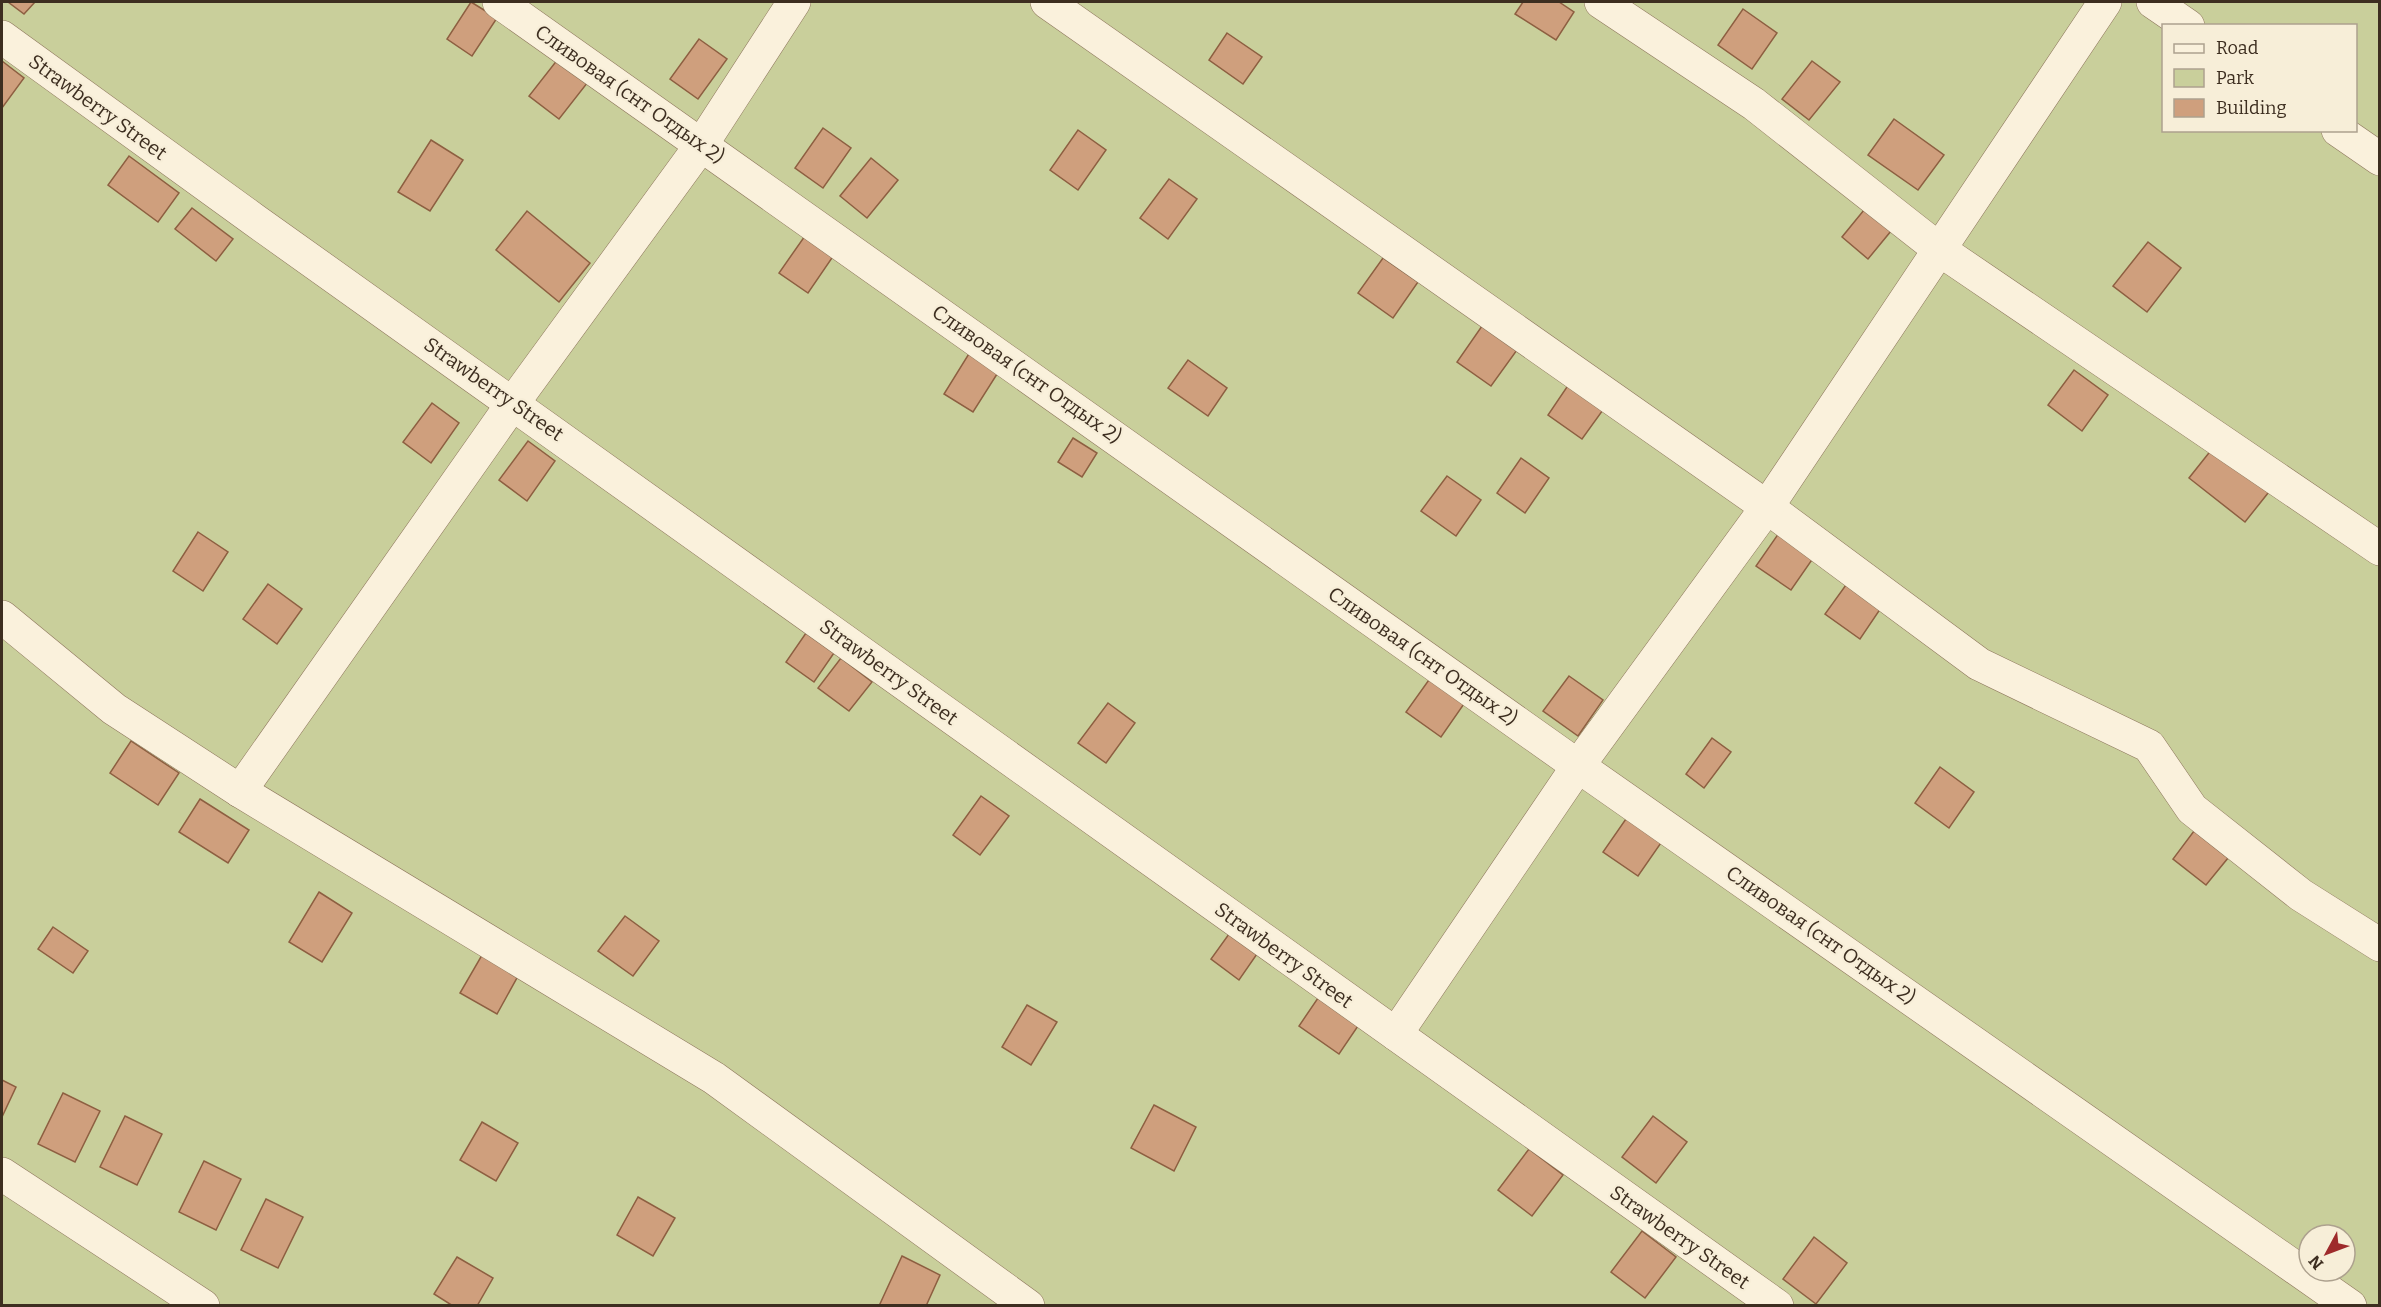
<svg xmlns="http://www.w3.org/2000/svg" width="2381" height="1307" font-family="Bitter,serif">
	<rect width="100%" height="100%" fill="#f0e4c8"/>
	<path fill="#c9cf9b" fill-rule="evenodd" d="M2,2H2379V1305L2,1306ZM2164,26H2356V130H2164ZM2309,1235H2345V1271H2309Z"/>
	<g fill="#cf9f7d" stroke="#8d5f41" stroke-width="1.5">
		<path d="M8,2H35L24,14Z"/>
		<path d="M471,2L497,18L472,56L447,39Z"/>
		<path d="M1523,2H1559L1574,12L1556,40L1515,14Z"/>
		<path d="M1743,9L1777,33L1752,69L1718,45Z"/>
		<path d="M1227,33L1262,57L1243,84L1209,60Z"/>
		<path d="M699,39L727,59L698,99L670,79Z"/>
		<path d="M558,59L588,82L559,119L529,96Z"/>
		<path d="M2,61L24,78L2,108Z"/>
		<path d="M1812,61L1840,82L1809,120L1782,99Z"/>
		<path d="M1894,119L1944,155L1918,190L1868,155Z"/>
		<path d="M823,128L851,148L823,188L795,168Z"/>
		<path d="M1078,130L1106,150L1078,190L1050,170Z"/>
		<path d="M431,140L463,160L430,211L398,192Z"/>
		<path d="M129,156L179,193L158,222L108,185Z"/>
		<path d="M871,158L898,180L867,218L840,196Z"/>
		<path d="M1169,179L1197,199L1168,239L1140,218Z"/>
		<path d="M192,208L233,239L216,261L175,229Z"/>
		<path d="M1864,210L1891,231L1868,259L1842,237Z"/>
		<path d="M527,211L590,263L559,302L496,250Z"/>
		<path d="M807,233L836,252L808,293L779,273Z"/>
		<path d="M2148,242L2181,268L2147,312L2113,286Z"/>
		<path d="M1383,258L1418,282L1393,318L1358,293Z"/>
		<path d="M1482,326L1517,350L1491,386L1457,362Z"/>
		<path d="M970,352L999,371L973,412L944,394Z"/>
		<path d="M1188,360L1227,388L1208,416L1168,388Z"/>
		<path d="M2074,370L2108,395L2082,431L2048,405Z"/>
		<path d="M1573,378L1608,403L1582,439L1548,415Z"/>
		<path d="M432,403L459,423L431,463L403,442Z"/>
		<path d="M1073,438L1097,453L1082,477L1058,462Z"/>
		<path d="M528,441L555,461L527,501L499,480Z"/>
		<path d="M2216,444L2272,488L2245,522L2189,478Z"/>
		<path d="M1521,458L1549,478L1525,513L1497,493Z"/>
		<path d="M1447,476L1481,500L1456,536L1421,511Z"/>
		<path d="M1781,530L1816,554L1791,590L1756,566Z"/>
		<path d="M198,532L228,552L203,591L173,571Z"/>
		<path d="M1851,578L1885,602L1860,639L1825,614Z"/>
		<path d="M268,584L302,609L277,644L243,619Z"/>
		<path d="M806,633L834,653L814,682L786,662Z"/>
		<path d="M841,658L872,682L849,711L818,688Z"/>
		<path d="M1569,676L1603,700L1578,736L1543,711Z"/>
		<path d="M1431,677L1466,701L1441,737L1406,712Z"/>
		<path d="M1108,703L1135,723L1106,763L1078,743Z"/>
		<path d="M1712,738L1731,752L1704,788L1686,774Z"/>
		<path d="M131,741L179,773L158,805L110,773Z"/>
		<path d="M1940,767L1974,792L1949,828L1915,803Z"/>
		<path d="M981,796L1009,816L980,855L953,835Z"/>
		<path d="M200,799L249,830L228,863L179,832Z"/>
		<path d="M1628,816L1663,840L1638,876L1603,852Z"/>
		<path d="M2194,831L2228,858L2206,885L2173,859Z"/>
		<path d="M319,892L352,913L322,962L289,942Z"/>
		<path d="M625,916L659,941L633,976L598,951Z"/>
		<path d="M53,927L88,951L73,973L38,949Z"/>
		<path d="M1229,934L1257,954L1239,980L1211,959Z"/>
		<path d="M482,955L518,976L497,1014L460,993Z"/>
		<path d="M1318,998L1358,1026L1339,1054L1299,1026Z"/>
		<path d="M1027,1005L1057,1022L1031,1065L1002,1047Z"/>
		<path d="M2,1080L16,1087L2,1117Z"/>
		<path d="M63,1093L100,1111L75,1162L38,1144Z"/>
		<path d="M1154,1105L1196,1127L1174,1171L1131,1148Z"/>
		<path d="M125,1116L162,1134L137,1185L100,1167Z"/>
		<path d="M1653,1116L1687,1142L1656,1183L1622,1157Z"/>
		<path d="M482,1122L518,1143L496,1181L460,1160Z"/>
		<path d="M1529,1149L1563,1175L1532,1216L1498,1190Z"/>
		<path d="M204,1161L241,1179L216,1230L179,1212Z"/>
		<path d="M638,1197L675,1218L653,1256L617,1235Z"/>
		<path d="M266,1199L303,1217L278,1268L241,1250Z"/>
		<path d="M1642,1231L1676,1257L1645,1298L1611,1272Z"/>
		<path d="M1814,1237L1847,1263L1816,1304L1783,1279Z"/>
		<path d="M902,1256L940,1275L926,1306H879Z"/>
		<path d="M457,1257L493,1278L477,1306H453L434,1294Z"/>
	</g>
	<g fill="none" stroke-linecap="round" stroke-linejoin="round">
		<g stroke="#8d765c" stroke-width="34">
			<g id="minor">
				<path d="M499,2L1578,766L2350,1306"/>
				<path d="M1047,2L1767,507L1979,664L2149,746L2192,809L2301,895L2380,945"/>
				<path d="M1601,2L1754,104L1940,250L2380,549"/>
				<path d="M2153,2L2188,26"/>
				<path d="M2,37L253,219L1777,1306"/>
				<path d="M2338,130L2380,159"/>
				<path d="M2,617L114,709L240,791L714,1078L1028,1306"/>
				<path d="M240,791L513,403L702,144L794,2"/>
				<path d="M1396,1034L1578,766L1767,507L2105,2"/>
				<path d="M2,1174L203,1306"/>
			</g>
		</g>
		<use href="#minor" stroke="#faf1dc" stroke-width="33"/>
	</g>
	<g text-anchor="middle" stroke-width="4.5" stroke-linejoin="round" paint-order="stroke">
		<g font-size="20" fill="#3d2e20" stroke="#f7eed8">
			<text transform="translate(630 94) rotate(35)" y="7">Сливовая (снт Отдых 2)</text>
			<text transform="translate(98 107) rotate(36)" y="7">Strawberry Street</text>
			<text transform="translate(1027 374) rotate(35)" y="7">Сливовая (снт Отдых 2)</text>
			<text transform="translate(494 389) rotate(35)" y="7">Strawberry Street</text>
			<text transform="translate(1423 656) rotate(35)" y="7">Сливовая (снт Отдых 2)</text>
			<text transform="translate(889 672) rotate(36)" y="7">Strawberry Street</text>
			<text transform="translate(1821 935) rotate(35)" y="7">Сливовая (снт Отдых 2)</text>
			<text transform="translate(1284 955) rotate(36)" y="7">Strawberry Street</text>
			<text transform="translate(1680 1237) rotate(35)" y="7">Strawberry Street</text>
		</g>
	</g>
	<rect width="2381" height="1307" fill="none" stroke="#3d2e20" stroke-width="6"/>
	<rect x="2162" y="24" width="195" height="108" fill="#f7eed8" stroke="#ada18e" stroke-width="1.5"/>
	<rect x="2174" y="44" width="30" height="9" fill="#faf1dc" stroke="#ada18e" stroke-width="1.5"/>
	<text x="2216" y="54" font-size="18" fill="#3d2e20">Road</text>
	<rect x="2174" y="69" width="30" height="18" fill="#c9cf9b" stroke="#ada18e" stroke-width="1.5"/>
	<text x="2216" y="84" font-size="18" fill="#3d2e20">Park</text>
	<rect x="2174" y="99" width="30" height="18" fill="#cf9f7d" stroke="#ada18e" stroke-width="1.5"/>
	<text x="2216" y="114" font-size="18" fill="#3d2e20">Building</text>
	<g transform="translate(2327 1253) rotate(229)"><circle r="28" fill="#f7eed8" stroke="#ada18e" stroke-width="1.5"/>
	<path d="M0-4.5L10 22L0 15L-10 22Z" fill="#9e2a2b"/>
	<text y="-9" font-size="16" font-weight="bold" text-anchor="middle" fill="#3d2e20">N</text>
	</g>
</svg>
